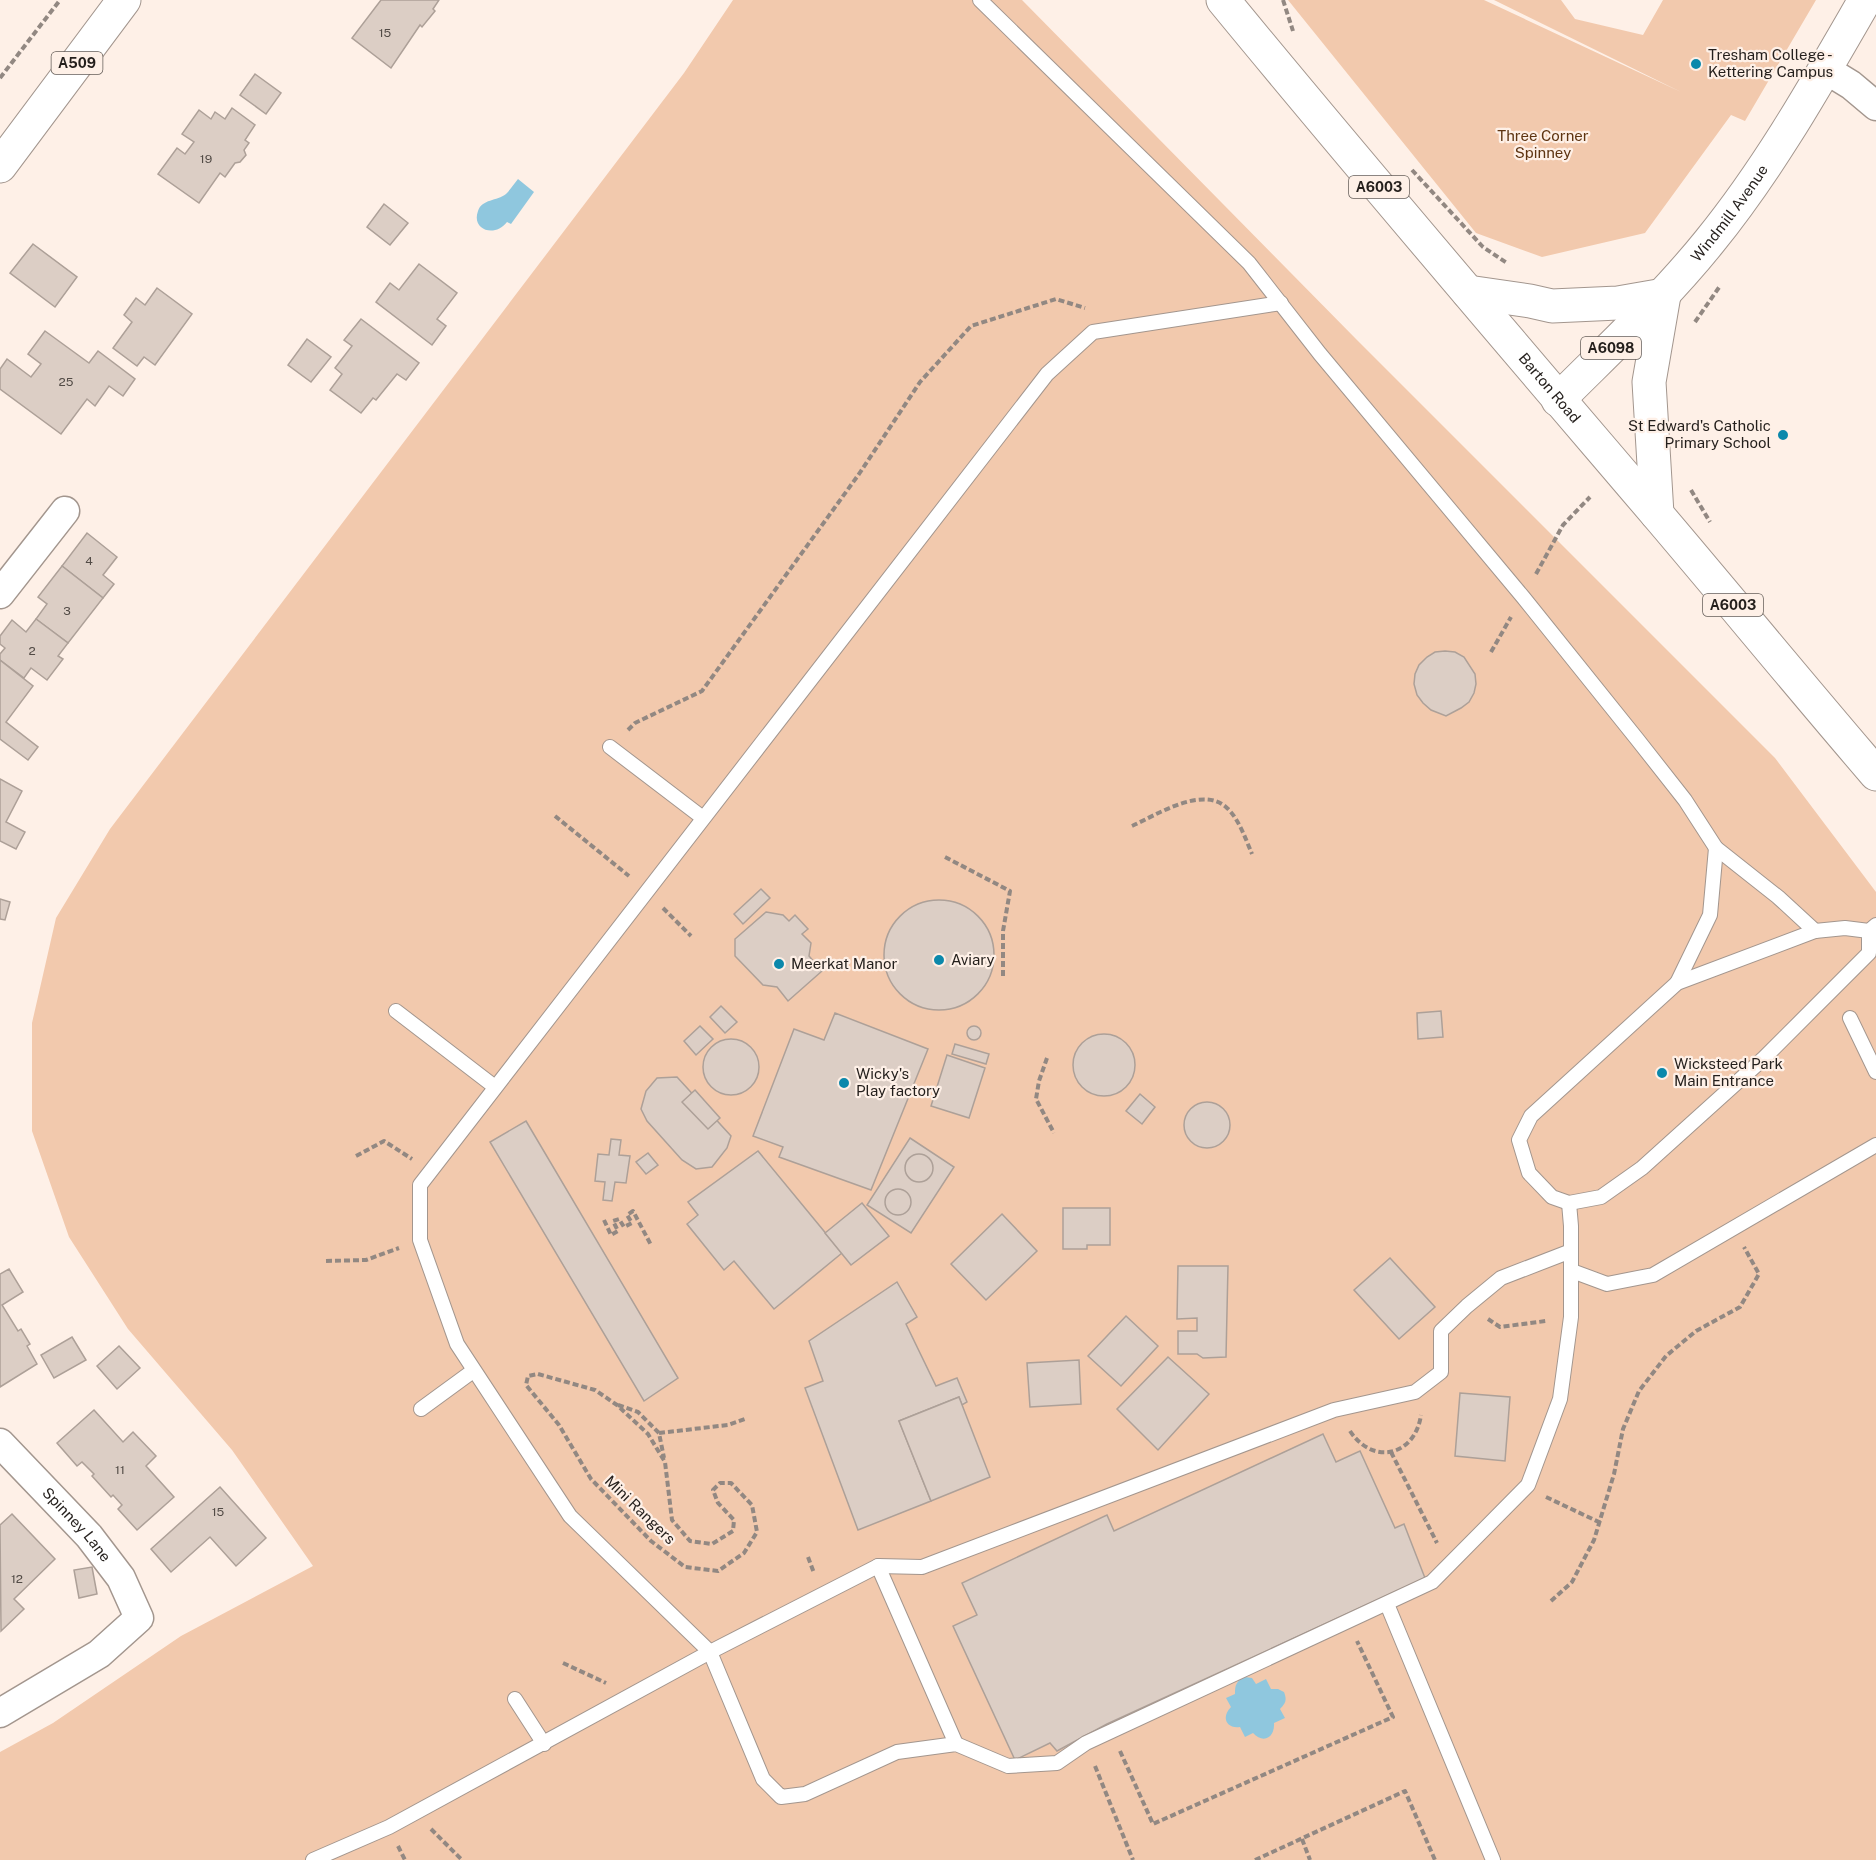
<svg xmlns="http://www.w3.org/2000/svg" width="1876" height="1860" font-family="'Public Sans',sans-serif">
	<rect width="100%" height="100%" fill="#fef0e7"/>
	<g fill="#f2c9ad">
		<path d="M733,0H1022L1356,339L1775,758L1876,892V1860H0V1752L53,1723L181,1636L313,1566L232,1450L128,1329L69,1237L32,1131V1023L56,918L110,829L684,73Z"/>
		<path d="M1288,0H1484L1681,92L1494,0H1561L1575,19L1643,35L1663,0H1816L1745,121L1731,115L1645,233L1542,257L1476,233Z"/>
	</g>
	<g fill="#8fc7de">
		<path d="M518,179L534,192L511,224L507,222C495,238 471,230 478,211C482,199 497,201 506,194C510,190 514,184 518,179Z"/>
		<path d="M1245,1677L1252,1678L1256,1684L1266,1679L1271,1689H1278L1284,1692C1287,1700 1286,1703 1280,1709L1285,1718L1274,1723C1275,1738 1263,1744 1253,1733L1245,1737L1240,1727C1226,1729 1221,1717 1231,1707L1226,1698L1235,1694C1235,1685 1236,1681 1245,1677Z"/>
	</g>
	<g fill="#dccec5" stroke="#ada098" stroke-width="1.5">
		<path d="M381,0H439L433,9L435,11L422,27L420,25L391,68L352,38Z"/>
		<path d="M255,74L281,93L266,114L240,95Z"/>
		<path d="M232,108L255,125L245,140L249,143L244,150L246,155L240,162L235,163L225,177L220,173L199,203L158,174L177,148L185,154L194,142L182,134L199,110L211,119L215,112L225,119Z"/>
		<path d="M384,204L408,223L390,245L367,227Z"/>
		<path d="M33,244L77,277L55,307L10,273Z"/>
		<path d="M419,264L457,293L437,319L446,326L432,345L376,302L390,283L399,290Z"/>
		<path d="M157,288L192,314L155,365L144,357L137,366L113,348L132,322L124,315L136,298L145,305Z"/>
		<path d="M361,319L419,363L406,380L397,374L376,400L373,398L361,413L330,390L342,374L335,368L352,346L344,340Z"/>
		<path d="M45,331L89,363L98,351L135,379L123,396L109,386L95,406L87,399L61,434L0,389V369L7,359L31,377L41,364L28,354Z"/>
		<path d="M307,339L331,357L311,382L288,365Z"/>
		<path d="M87,533L117,557L103,575L114,584L103,598L62,566Z"/>
		<path d="M62,566L103,598L68,643L36,619L47,604L38,597Z"/>
		<path d="M36,619L68,643L58,656L63,659L47,680L31,668L24,678L0,660V654L5,648L0,644V636L12,620L26,632Z"/>
		<path d="M1445,651L1455,652L1464,657L1475,674L1476,684L1474,693L1469,702L1461,708L1446,716L1431,710L1423,703L1417,695L1414,684L1415,674L1419,665L1427,657L1435,652Z"/>
		<path d="M0,660L33,686L6,722L38,747L28,760L0,739Z"/>
		<path d="M0,779L22,791L6,822L25,832L16,849L0,841Z"/>
		<path d="M761,889L770,898L743,924L734,914Z"/>
		<path d="M0,899L10,902L5,920L0,919Z"/>
		<circle cx="939" cy="955" r="55"/>
		<path d="M766,912L783,915L789,921L795,915L808,929L802,934L811,943L809,956L822,971L788,1001L777,987L763,985L735,956V939Z"/>
		<path d="M721,1006L737,1022L725,1033L710,1017Z"/>
		<path d="M1441,1011L1443,1037L1418,1039L1417,1013Z"/>
		<path d="M835,1013L928,1049L871,1190L779,1157L783,1147L753,1136L794,1029L824,1040Z"/>
		<circle cx="974" cy="1033" r="7"/>
		<path d="M700,1026L713,1039L696,1055L684,1041Z"/>
		<circle cx="1104" cy="1065" r="31"/>
		<circle cx="731" cy="1067" r="28"/>
		<path d="M955,1044L989,1054L986,1064L952,1054Z"/>
		<path d="M947,1055L985,1068L969,1118L931,1106Z"/>
		<path d="M677,1077L731,1136L727,1148L712,1167L696,1169L682,1160L647,1121L641,1109L646,1091L657,1078Z"/>
		<path d="M695,1090L720,1118L708,1129L682,1102Z"/>
		<path d="M1140,1094L1155,1107L1142,1124L1126,1111Z"/>
		<circle cx="1207" cy="1125" r="23"/>
		<path d="M526,1121L678,1378L644,1401L490,1142Z"/>
		<path d="M910,1138L954,1167L911,1233L867,1205Z"/>
		<path d="M611,1139L621,1140L619,1155L630,1156L626,1183L615,1182L612,1201L603,1200L605,1182L595,1181L598,1154L609,1155Z"/>
		<path d="M758,1151L842,1253L774,1309L734,1261L724,1270L687,1224L698,1215L688,1202Z"/>
		<path d="M648,1153L658,1165L646,1174L636,1162Z"/>
		<circle cx="919" cy="1168" r="14"/>
		<circle cx="898" cy="1202" r="13"/>
		<path d="M862,1203L889,1236L851,1265L825,1233Z"/>
		<path d="M1063,1208H1110V1245H1087V1249H1063Z"/>
		<path d="M1002,1214L1037,1251L986,1300L951,1264Z"/>
		<path d="M1390,1258L1435,1307L1399,1339L1354,1290Z"/>
		<path d="M1178,1266H1228L1226,1357L1203,1358L1197,1354H1178V1331H1197V1318L1177,1319Z"/>
		<path d="M9,1269L23,1292L2,1305L18,1331L21,1329L30,1344L27,1346L37,1364L0,1387V1274Z"/>
		<path d="M897,1282L917,1317L906,1324L936,1386L957,1378L967,1402L962,1405L959,1397L899,1421L931,1501L858,1530L805,1388L823,1381L809,1341Z"/>
		<path d="M1126,1316L1158,1346L1121,1386L1088,1356Z"/>
		<path d="M72,1337L86,1360L54,1378L41,1355Z"/>
		<path d="M119,1346L140,1368L117,1389L97,1366Z"/>
		<path d="M1168,1357L1209,1394L1158,1450L1117,1409Z"/>
		<path d="M1079,1360L1081,1404L1030,1407L1027,1363Z"/>
		<path d="M1460,1393L1510,1397L1505,1461L1455,1456Z"/>
		<path d="M959,1397L990,1477L931,1501L899,1421Z"/>
		<path d="M94,1410L123,1442L133,1432L156,1456L146,1466L174,1497L137,1530L118,1509L122,1505L113,1495L111,1497L92,1476L94,1474L82,1462L77,1466L57,1443Z"/>
		<path d="M1323,1434L1336,1462L1360,1451L1395,1528L1404,1524L1425,1578L1107,1724L1057,1751L1050,1743L1015,1760L953,1626L977,1615L962,1583L1107,1515L1114,1531Z"/>
		<path d="M220,1487L266,1538L236,1566L210,1537L171,1572L151,1549Z"/>
		<path d="M12,1514L55,1559L14,1599L24,1609L1,1631L0,1525Z"/>
		<path d="M92,1567L97,1594L79,1598L74,1570Z"/>
	</g>
	<g fill="none" stroke-linecap="round" stroke-linejoin="round">
		<g stroke="#a3968e" stroke-width="16">
			<g id="service">
				<path d="M980,0L1249,263L1320,354L1523,597L1637,739L1685,800L1716,848L1778,897L1815,931"/>
				<path d="M1281,303L1093,332L1047,374L420,1185V1240L457,1344L570,1516L710,1652L763,1779L781,1797L805,1794L897,1752L956,1744L1008,1766L1057,1763L1086,1743L1432,1582L1528,1485L1560,1399L1571,1317V1226L1569,1203"/>
				<path d="M610,747L703,818"/>
				<path d="M1869,931L1845,928L1815,931L1677,983L1531,1116L1519,1140L1529,1173L1552,1197L1569,1203L1601,1197L1642,1168L1764,1058L1869,953V931L1876,925"/>
				<path d="M1677,983L1710,915L1716,848"/>
				<path d="M396,1011L495,1087"/>
				<path d="M1850,1018L1876,1072"/>
				<path d="M1572,1271L1607,1284L1653,1275L1876,1145"/>
				<path d="M421,1409L473,1371"/>
				<path d="M878,1566L956,1744"/>
				<path d="M1387,1604L1493,1860"/>
				<path d="M515,1699L544,1744"/>
				<path d="M313,1860L389,1827L710,1652L878,1566L922,1567L1334,1410L1415,1392L1441,1372V1331L1467,1306L1501,1278L1571,1251"/>
			</g>
		</g>
		<g stroke="#a3968e" stroke-width="31">
			<g id="minor">
				<path d="M1825,69L1851,85L1876,106"/>
				<path d="M0,594L65,511"/>
				<path id="s1" d="M0,1443L89,1536L121,1578L139,1618L99,1654L0,1713"/>
			</g>
		</g>
		<g stroke="#a3968e" stroke-width="35">
			<g id="primary">
				<path id="s2" d="M1223,0C1365,173 1511,343 1656,513C1730,600 1802,688 1876,774"/>
				<path d="M0,166L124,0"/>
				<path d="M1468,292L1530,301L1552,306L1618,303L1664,295"/>
				<path id="s3" d="M1558,400C1610,348 1663,299 1709,242C1770,167 1817,83 1865,0"/>
				<path d="M1657,514L1649,382L1664,295"/>
			</g>
		</g>
		<g stroke="#928882" stroke-width="4" stroke-dasharray="6 3" stroke-linecap="butt">
			<path d="M1283,0L1293,31"/>
			<path d="M0,78L60,0"/>
			<path d="M1412,170L1483,247L1507,263"/>
			<path d="M1695,322L1720,286"/>
			<path d="M1691,490L1710,522"/>
			<path d="M1536,574L1563,525L1590,497"/>
			<path d="M1491,652L1511,617"/>
			<path d="M628,730L635,723L702,691L859,474L920,382L971,326L1056,299L1085,308"/>
			<path d="M555,816L629,876"/>
			<path d="M1132,826C1158,814 1203,785 1227,808C1239,819 1246,840 1252,854"/>
			<path d="M945,857L1010,891L1003,931V976"/>
			<path d="M663,908L691,936"/>
			<path d="M1047,1058L1039,1081L1036,1099L1054,1133"/>
			<path d="M356,1156L384,1141L412,1159"/>
			<path d="M604,1220L611,1235L618,1231L613,1221L619,1219L624,1227L632,1223L627,1215L633,1211L651,1245"/>
			<path d="M326,1261L366,1260L399,1248"/>
			<path d="M1488,1319L1500,1327L1546,1321"/>
			<path d="M538,1374L595,1390L617,1405L648,1434L665,1462L672,1520L690,1541L712,1544L733,1531L734,1520L718,1503L713,1490L720,1483H731L752,1505L757,1532L744,1553L718,1571L685,1567L651,1541L591,1479L559,1425L526,1385L528,1376Z"/>
			<path d="M618,1405L638,1412L659,1433L664,1458"/>
			<path d="M1350,1431C1373,1466 1415,1456 1421,1415"/>
			<path d="M659,1433L728,1425L745,1419"/>
			<path d="M1391,1452L1437,1543"/>
			<path d="M1546,1497L1601,1523"/>
			<path d="M808,1557L814,1573"/>
			<path d="M1551,1601L1572,1582L1594,1540L1614,1474L1623,1429L1639,1391L1666,1356L1696,1331L1740,1307L1759,1274L1744,1247"/>
			<path d="M563,1663L606,1683"/>
			<path d="M1120,1751L1153,1824L1393,1717L1357,1641"/>
			<path d="M1095,1766L1133,1860"/>
			<path d="M431,1829L462,1860"/>
			<path d="M1302,1839L1310,1860"/>
			<path d="M398,1846L405,1860"/>
			<path d="M1255,1860L1405,1791L1435,1860"/>
		</g>
		<use href="#service" stroke="#fff" stroke-width="14"/>
		<use href="#minor" stroke="#fff" stroke-width="28"/>
		<use href="#primary" stroke="#fff" stroke-width="33"/>
	</g>
	<g fill="#0b88ab" stroke="#fef0e7" stroke-width="2">
		<circle cx="1696" cy="64" r="6"/>
		<circle cx="1783" cy="435" r="6"/>
		<circle cx="939" cy="960" r="6"/>
		<circle cx="779" cy="964" r="6"/>
		<circle cx="1662" cy="1073" r="6"/>
		<circle cx="844" cy="1083" r="6"/>
	</g>
	<g text-anchor="middle" stroke-width="4.5" stroke-linejoin="round" paint-order="stroke">
		<g font-size="12" fill="#524b46">
			<text x="385" y="37">15</text>
			<text x="206" y="163">19</text>
			<text x="66" y="386">25</text>
			<text x="89" y="565">4</text>
			<text x="67" y="615">3</text>
			<text x="32" y="655">2</text>
			<text x="120" y="1474">11</text>
			<text x="218" y="1516">15</text>
			<text x="17" y="1583">12</text>
		</g>
		<g fill="#fef0e7" stroke="#655e59" stroke-width="1.5">
			<rect x="51.5" y="52" width="51" height="22" rx="4.5"/>
			<rect x="1349" y="176" width="60" height="22" rx="4.5"/>
			<rect x="1581" y="337" width="60" height="22" rx="4.5"/>
			<rect x="1703" y="594" width="60" height="22" rx="4.5"/>
		</g>
		<g font-size="14" font-weight="bold" fill="#241f1c">
			<text x="77" y="68">A509</text>
			<text x="1379" y="192">A6003</text>
			<text x="1611" y="353">A6098</text>
			<text x="1733" y="610">A6003</text>
		</g>
		<g font-size="15" fill="#241f1c" stroke="#fef0e7" text-anchor="start">
			<text x="1708" y="60">Tresham College -<tspan x="1708" dy="17">Kettering Campus</tspan></text>
			<text x="1771" y="431" text-anchor="end">St Edward's Catholic<tspan x="1771" dy="17">Primary School</tspan></text>
			<text x="951" y="965">Aviary</text>
			<text x="791" y="969">Meerkat Manor</text>
			<text x="1674" y="1069">Wicksteed Park<tspan x="1674" dy="17">Main Entrance</tspan></text>
			<text x="856" y="1079">Wicky's<tspan x="856" dy="17">Play factory</tspan></text>
		</g>
		<g font-size="15" fill="#5e3411" stroke="#fef0e7">
			<text x="1543" y="141">Three Corner<tspan x="1543" dy="17">Spinney</tspan></text>
		</g>
		<g font-size="15" fill="#241f1c" stroke="#fef0e7">
			<text dy="5" stroke="none"><textPath href="#s3" startOffset="254">Windmill Avenue</textPath></text>
			<text dy="5" stroke="none"><textPath href="#s2" startOffset="507">Barton Road</textPath></text>
			<text transform="translate(640 1510) rotate(44)" y="5">Mini Rangers</text>
			<text dy="5" stroke="none"><textPath href="#s1" startOffset="112">Spinney Lane</textPath></text>
		</g>
	</g>
</svg>
